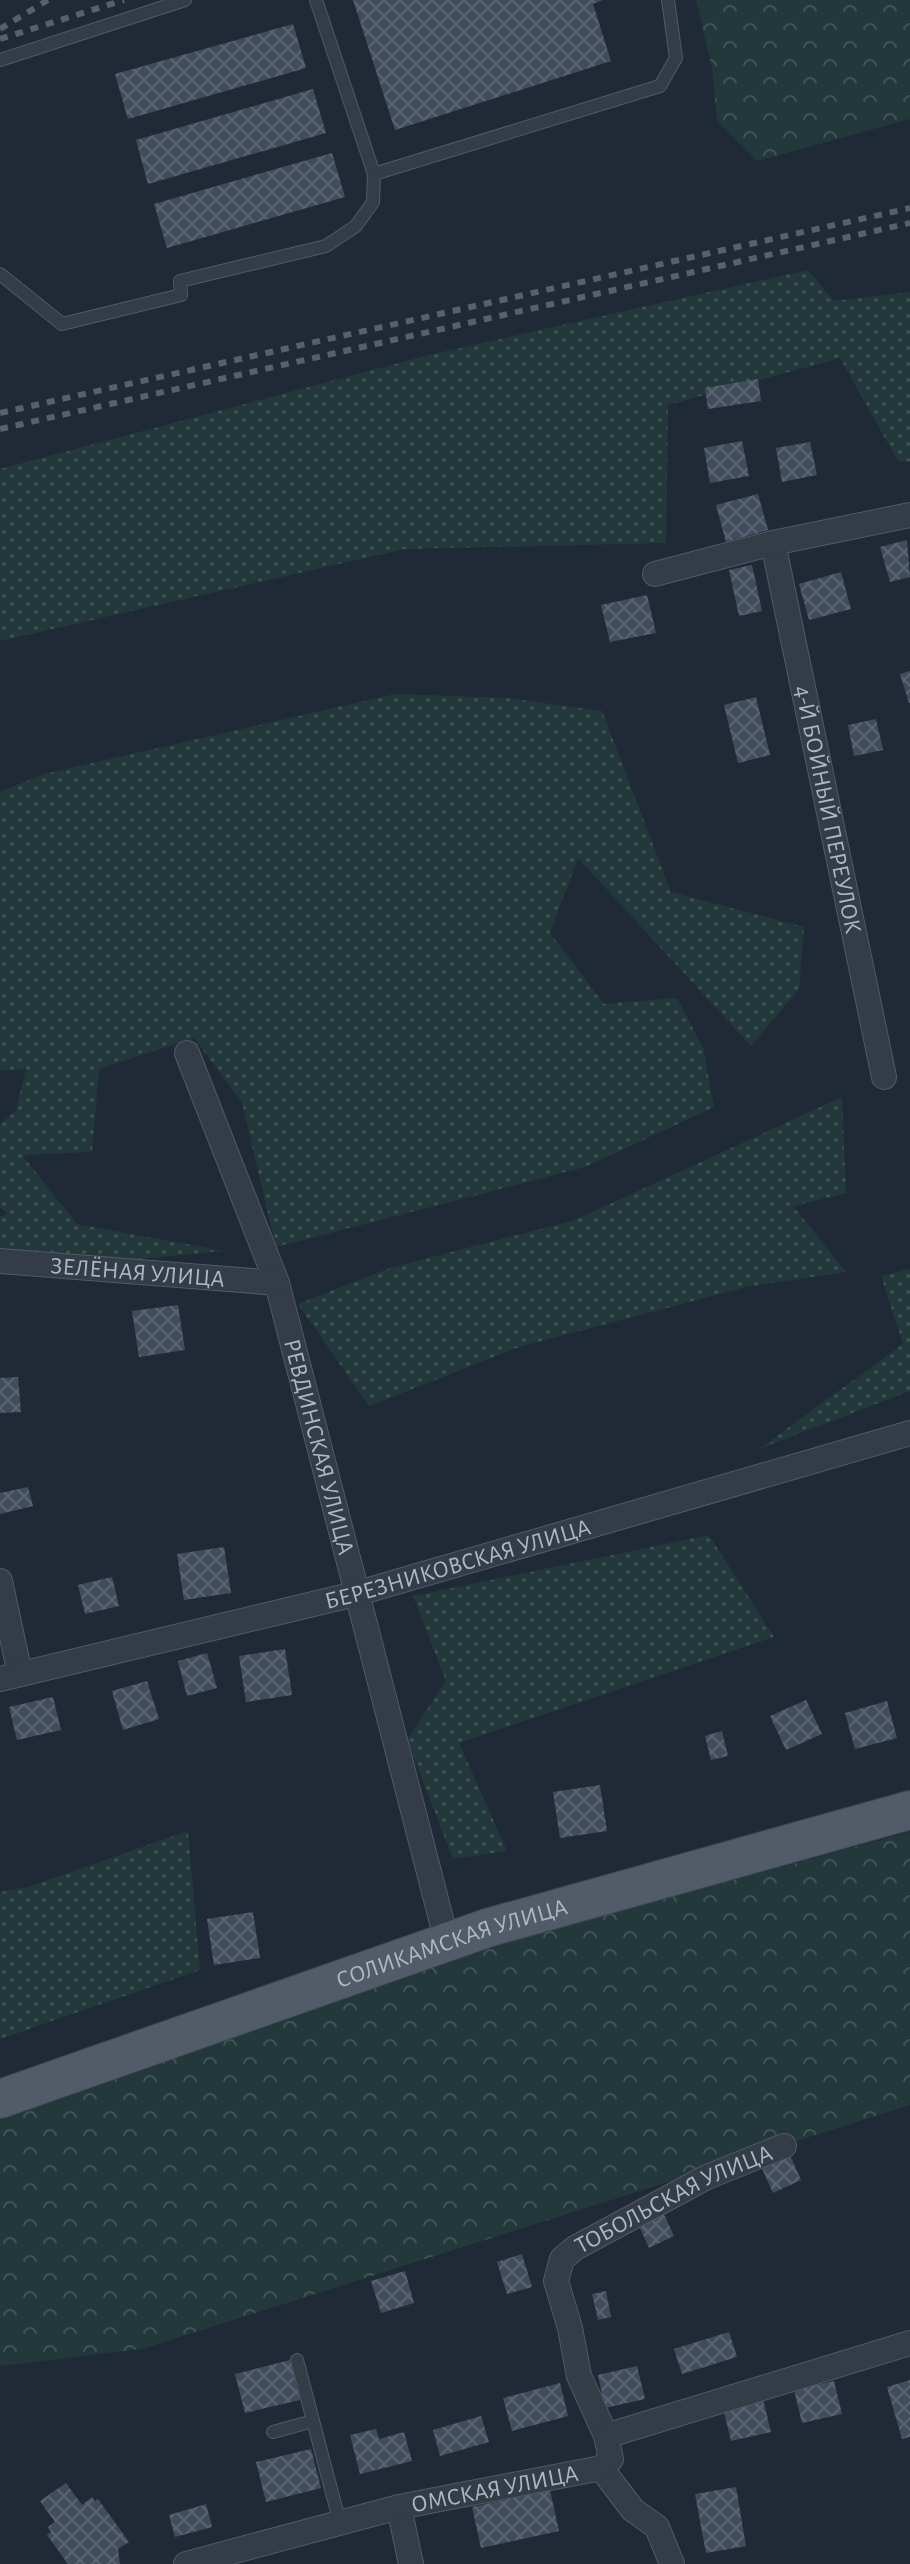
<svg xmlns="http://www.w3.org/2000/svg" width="910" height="2564" font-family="'Alegreya Sans',sans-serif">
	<defs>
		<pattern id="grass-dots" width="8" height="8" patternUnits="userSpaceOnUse" patternTransform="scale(2)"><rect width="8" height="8" fill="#23383a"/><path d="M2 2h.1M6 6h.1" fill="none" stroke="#405355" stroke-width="1.8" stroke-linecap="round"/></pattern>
		<pattern id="forest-crowns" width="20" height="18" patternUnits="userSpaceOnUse" patternTransform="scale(2)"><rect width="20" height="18" fill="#23383a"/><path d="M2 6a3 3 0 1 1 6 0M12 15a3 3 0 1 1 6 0" fill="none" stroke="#405355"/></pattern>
		<pattern id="building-cross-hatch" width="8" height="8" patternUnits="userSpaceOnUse" patternTransform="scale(2)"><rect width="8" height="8" fill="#414d5c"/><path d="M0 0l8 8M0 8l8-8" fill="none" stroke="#5a6472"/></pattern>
	</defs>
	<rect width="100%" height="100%" fill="#202a37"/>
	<g fill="url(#grass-dots)">
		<path d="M808,270L834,301L910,292V462L898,461L840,358L668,405L666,543L405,549L0,641V469L429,355Z"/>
		<path d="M395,694L508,698L602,711L671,892L804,927L799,989L751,1046L578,858L550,933L604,1004L677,998L703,1048L714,1107L585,1167L276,1247L242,1102L194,1038L99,1069L92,1152L22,1155L77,1224L224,1251L77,1265L0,1261V1217L8,1214L0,1207V1125L16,1110L26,1069L0,1071V792L44,774Z"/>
		<path d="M842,1097L846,1193L793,1206L846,1272L746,1287L519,1347L369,1406L298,1304L390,1268L575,1220Z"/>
		<path d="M910,1269V1391L759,1449L903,1344L881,1276Z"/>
		<path d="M709,1535L774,1637L459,1743L507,1851L453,1859L407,1740L446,1681L413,1596Z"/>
		<path d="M188,1831L200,1970L0,2039V1892L28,1887Z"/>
	</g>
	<g fill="url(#forest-crowns)">
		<path d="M696,0H910V119L757,161L717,121L712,68Z"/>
		<path d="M910,1832V2105L142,2349L0,2366V2112L454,1956Z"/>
	</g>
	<g fill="url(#building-cross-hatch)">
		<path d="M353,0H603L593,4L611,61L395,130Z"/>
		<path d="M293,24L306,68L128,119L115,74Z"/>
		<path d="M313,89L326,133L148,184L136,140Z"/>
		<path d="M332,153L345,197L167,248L154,204Z"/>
		<path d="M758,379L761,401L708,409L705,388Z"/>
		<path d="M742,441L749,476L710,483L704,448Z"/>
		<path d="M810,442L817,475L782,482L776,448Z"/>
		<path d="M758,494L768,530L726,542L716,505Z"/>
		<path d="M907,540L910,577L890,582L880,547Z"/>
		<path d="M752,565L762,611L739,616L729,570Z"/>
		<path d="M841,572L851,609L809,620L799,584Z"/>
		<path d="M647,595L656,633L610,642L601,605Z"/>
		<path d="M910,671V703H909L900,674Z"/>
		<path d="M756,697L770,755L738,763L724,705Z"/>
		<path d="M876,719L883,750L854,756L848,725Z"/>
		<path d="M178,1305L185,1350L139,1357L132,1311Z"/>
		<path d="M18,1377L21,1412L0,1413V1378Z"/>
		<path d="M28,1487L33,1506L0,1514V1493Z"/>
		<path d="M224,1547L231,1593L184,1600L177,1554Z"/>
		<path d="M112,1577L119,1606L85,1614L78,1585Z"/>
		<path d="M285,1649L292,1695L246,1702L239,1656Z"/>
		<path d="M207,1653L217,1688L187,1696L178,1661Z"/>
		<path d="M147,1681L159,1719L123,1730L112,1691Z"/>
		<path d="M53,1697L61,1730L17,1740L9,1707Z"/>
		<path d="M806,1700L822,1734L786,1750L770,1716Z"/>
		<path d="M887,1701L897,1738L855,1749L845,1713Z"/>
		<path d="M722,1731L728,1756L711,1760L705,1736Z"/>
		<path d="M600,1785L607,1831L560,1838L553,1792Z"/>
		<path d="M253,1912L260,1958L214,1965L207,1919Z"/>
		<path d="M788,2151L801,2180L773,2193L760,2164Z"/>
		<path d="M660,2206L674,2236L649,2248L635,2217Z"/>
		<path d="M522,2254L532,2287L507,2294L497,2262Z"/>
		<path d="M405,2271L414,2303L381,2313L371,2281Z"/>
		<path d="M606,2291L611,2317L598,2320L592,2294Z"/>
		<path d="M729,2332L737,2357L682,2374L674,2349Z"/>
		<path d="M290,2360L300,2400L245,2413L235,2374Z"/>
		<path d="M637,2366L645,2399L605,2408L598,2375Z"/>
		<path d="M910,2380V2437L902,2439L887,2387Z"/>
		<path d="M834,2381L842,2414L802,2423L794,2390Z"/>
		<path d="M560,2383L568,2416L512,2431L503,2398Z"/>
		<path d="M763,2399L771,2432L731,2441L723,2408Z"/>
		<path d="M481,2416L489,2442L440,2456L433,2430Z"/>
		<path d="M376,2429L379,2439L404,2432L412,2461L360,2474L350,2435Z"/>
		<path d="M311,2449L321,2488L266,2502L256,2462Z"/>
		<path d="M66,2483L82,2505L92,2497L95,2501L98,2499L129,2542L118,2549L120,2564H68L47,2535L51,2532L48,2527L55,2522L40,2501Z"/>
		<path d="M736,2487L746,2546L706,2553L695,2494Z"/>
		<path d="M550,2490L559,2531L481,2548L472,2507Z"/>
		<path d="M206,2504L212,2527L175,2537L169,2515Z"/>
	</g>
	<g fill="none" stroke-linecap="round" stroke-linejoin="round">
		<g stroke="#515a66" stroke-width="14">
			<g id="service">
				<path d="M316,0L374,174L660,86L676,58L668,0"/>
				<path d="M0,60L185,0"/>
				<path d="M0,274L62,324L181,295L180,281L326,246L356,226L373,202L374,174"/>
				<path d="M297,2360L340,2523"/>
				<path d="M273,2432L313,2421"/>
			</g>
		</g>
		<g stroke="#515a66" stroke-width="26">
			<g id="minor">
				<path id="s1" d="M773,543L884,1077"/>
				<path d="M655,574L773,543L910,515"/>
				<path id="s2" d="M187,1053L277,1283L447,1942"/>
				<path id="s3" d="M0,1261L277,1283"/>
				<path d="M0,1581L20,1674"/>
				<path id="s4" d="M0,1679L355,1594L910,1433"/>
				<path id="s5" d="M606,2436L579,2376L570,2328L556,2281L562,2259L575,2248L707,2177L784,2146"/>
				<path d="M601,2468L633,2510L657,2527L672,2564"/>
				<path d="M399,2507L411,2564"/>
				<path id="s6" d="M186,2564L399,2507L601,2468L611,2459L606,2436L910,2343"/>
			</g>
		</g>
		<g stroke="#3d4552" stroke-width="40">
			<g id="primary">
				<path id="s7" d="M0,2099L487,1928L910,1810"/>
			</g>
		</g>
		<use href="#service" stroke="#343c48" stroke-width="12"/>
		<use href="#minor" stroke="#343c48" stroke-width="24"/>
		<use href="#primary" stroke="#525b68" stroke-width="38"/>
		<g stroke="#56606f" stroke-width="6" stroke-dasharray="8 8" stroke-linecap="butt">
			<path d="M0,29L48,0"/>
			<path d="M0,39L124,0"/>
			<path d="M0,413L910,208"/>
			<path d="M0,429L910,223"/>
		</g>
	</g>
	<g text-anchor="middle" stroke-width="8" stroke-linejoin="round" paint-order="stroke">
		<g font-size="24" fill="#aeb7c5" stroke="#19212c">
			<text dy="8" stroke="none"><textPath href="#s1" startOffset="272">4-Й БОЙНЫЙ ПЕРЕУЛОК</textPath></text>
			<text dy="8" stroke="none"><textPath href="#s3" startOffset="138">ЗЕЛЁНАЯ УЛИЦА</textPath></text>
			<text dy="8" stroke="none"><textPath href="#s2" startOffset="416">РЕВДИНСКАЯ УЛИЦА</textPath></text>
			<text dy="8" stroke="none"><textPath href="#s4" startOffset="472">БЕРЕЗНИКОВСКАЯ УЛИЦА</textPath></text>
			<text dy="8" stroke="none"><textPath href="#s7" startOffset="478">СОЛИКАМСКАЯ УЛИЦА</textPath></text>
			<text dy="8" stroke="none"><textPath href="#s5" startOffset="314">ТОБОЛЬСКАЯ УЛИЦА</textPath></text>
			<text dy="8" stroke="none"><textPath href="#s6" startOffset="318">ОМСКАЯ УЛИЦА</textPath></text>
		</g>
	</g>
</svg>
